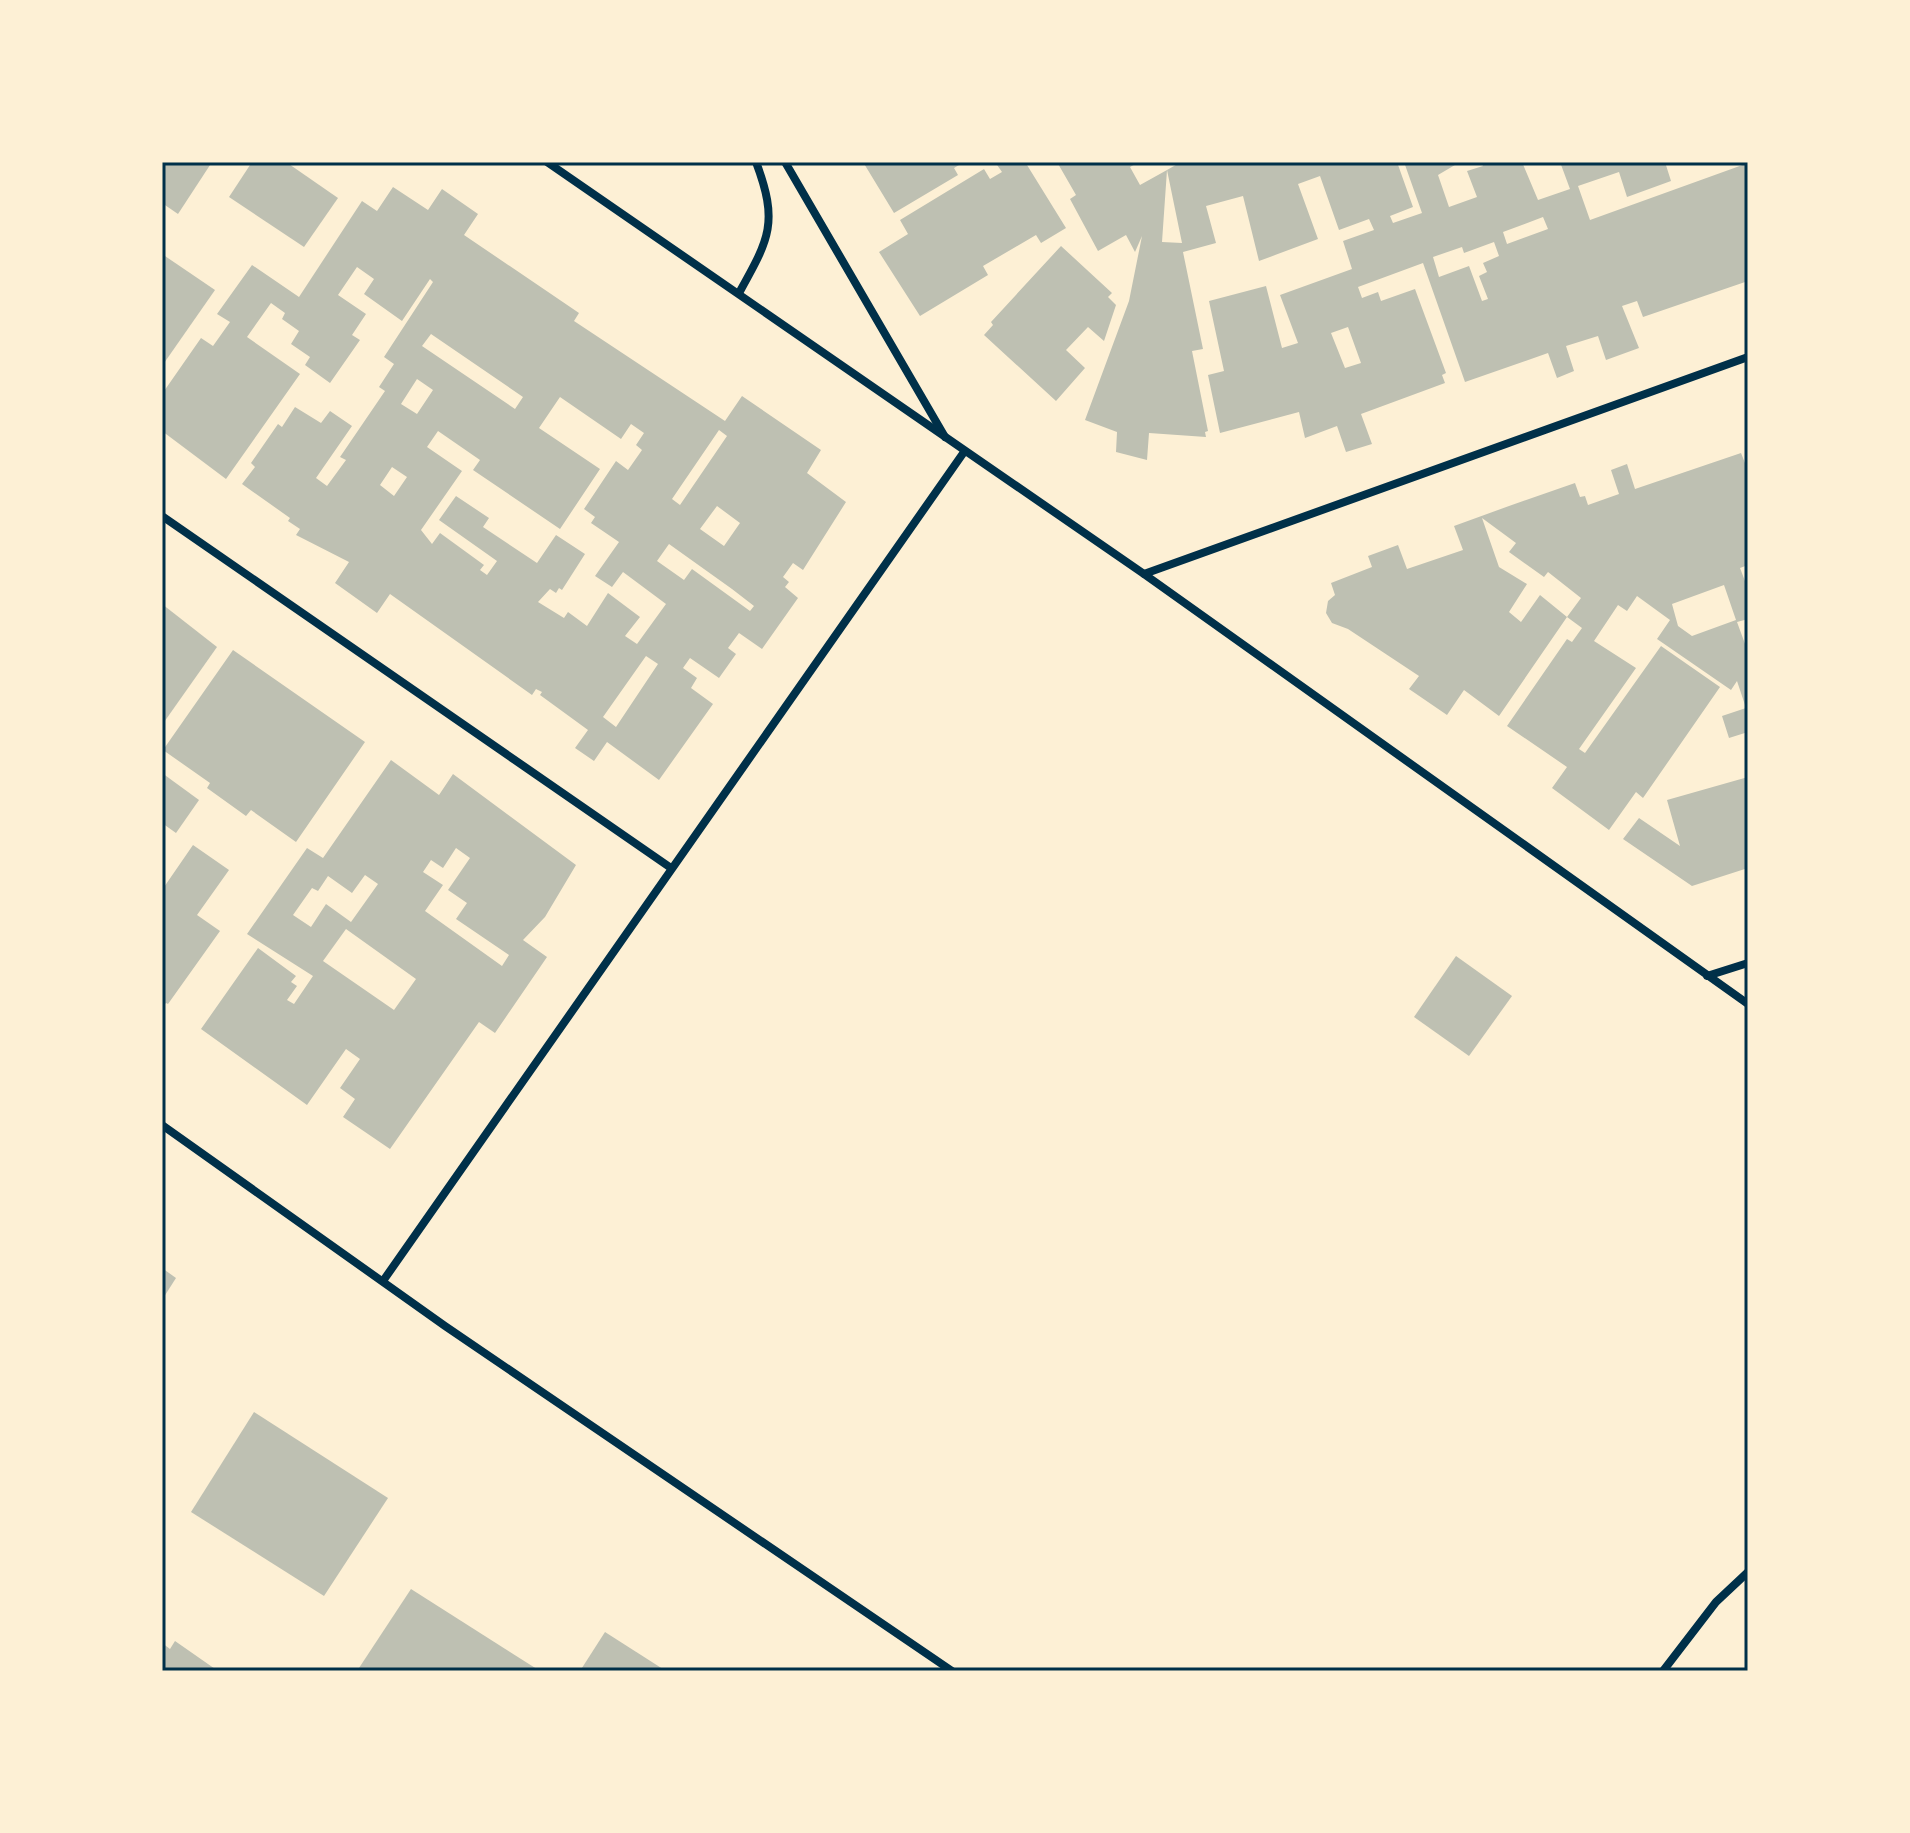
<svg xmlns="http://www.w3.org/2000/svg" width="1910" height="1833" font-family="'Fira Sans Condensed',sans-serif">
	<rect width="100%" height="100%" fill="#fdf0d5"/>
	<g fill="#bec0b2" fill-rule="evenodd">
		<path d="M162,162H212L178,214L162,203Z"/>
		<path d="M252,162H286L338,198L304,247L229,197Z"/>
		<path d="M863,162H964L954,168L958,175L894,213Z"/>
		<path d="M995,162H1032L1027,165L1066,228L1041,243L1036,235L983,266L988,275L920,316L879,252L908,234L900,220L984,169L990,179L1002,172Z"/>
		<path d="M1057,162H1139L1130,167L1140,185L1167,170L1162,242L1182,243L1167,170L1181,162H1397L1413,207L1390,216L1393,223L1422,213L1404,162H1460L1438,175L1449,207L1477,197L1467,171L1483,166L1481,162H1522L1538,200L1570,189L1560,162H1596L1597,165L1665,162L1671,181L1627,197L1619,172L1578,186L1590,220L1748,163V281L1643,317L1637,301L1622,306L1639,348L1606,360L1598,336L1566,346L1574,371L1557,378L1548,353L1465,382L1423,263L1358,287L1362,298L1378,292L1381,301L1415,289L1446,373L1442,375L1445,383L1361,414L1372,444L1346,452L1337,426L1305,438L1299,412L1220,433L1208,375L1224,371L1209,301L1266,286L1282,348L1298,343L1280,295L1352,269L1343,241L1374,230L1369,219L1339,230L1320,176L1298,184L1318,239L1259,261L1243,196L1206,206L1216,243L1183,252L1203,349L1192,351L1208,431L1205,432L1206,437L1149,433L1147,460L1116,452L1117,432L1085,420L1129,301L1142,236L1135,252L1126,235L1098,251L1070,199L1076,195ZM1543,217L1548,229L1507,244L1503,232ZM1494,242L1499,256L1483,263L1487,272L1479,276L1488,299L1482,301L1469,266L1439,277L1433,257L1462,247L1464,253ZM1348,327L1361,363L1345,368L1331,333Z"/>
		<path d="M393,187L428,210L442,189L478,214L464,235L579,313L574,321L725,421L742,396L821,450L807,473L846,502L803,570L793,563L783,577L789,582L785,587L798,598L762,649L739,633L728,648L736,654L719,678L690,658L683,668L697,678L691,688L713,704L659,780L607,742L594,761L575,748L588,730L540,695L542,692L536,689L532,695L390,594L377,613L335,583L349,562L296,535L300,529L288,521L290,518L242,484L255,467L251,463L278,424L282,427L295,407L321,423L330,411L352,426L316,478L327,486L346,460L340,457L385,391L379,387L394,364L384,357L433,282L430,279L402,321L364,294L374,279L357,267L338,295L366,314L352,335L360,340L330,383L305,365L310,357L291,344L299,331L282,319L285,313L271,303L247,337L300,374L226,479L162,431V394L201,338L213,346L230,322L217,314L252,265L299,297L362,201L377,211ZM431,334L523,397L515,409L422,346ZM417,379L433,390L417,414L401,404ZM560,397L621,439L631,424L644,433L636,445L642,450L628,470L616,461L584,509L595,517L591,523L619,542L595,576L612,587L623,572L666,604L637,644L625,636L640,617L608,593L587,626L568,612L564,618L538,602L550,589L556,593L559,588L562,590L585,554L556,535L537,563L483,527L489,518L456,496L439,520L497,561L487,575L480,570L484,565L440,533L432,544L421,530L462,471L427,447L438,431L480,460L473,470L560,529L600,469L539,428ZM719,430L727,436L680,505L672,499ZM392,467L407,477L394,496L380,485ZM717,506L740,523L724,546L700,529ZM669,544L732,589L754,606L750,611L692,569L684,580L657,561ZM646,656L658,664L616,727L603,717Z"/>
		<path d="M1061,246L1112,293L1108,297L1116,305L1104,341L1088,327L1066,350L1085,368L1056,401L984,335L993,325L991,322Z"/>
		<path d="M162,254L215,290L162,366Z"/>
		<path d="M1741,453L1745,463L1748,461V565L1740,568L1748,589V619L1737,622L1748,652V732L1729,738L1722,716L1746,708L1737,681L1731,690L1657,639L1670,620L1637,596L1627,611L1618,605L1594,641L1636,668L1579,749L1585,753L1661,646L1720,687L1643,798L1636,792L1609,830L1552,788L1567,767L1507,726L1567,639L1572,642L1582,628L1567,617L1499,716L1464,690L1447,715L1409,689L1419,676L1348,629L1332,623L1326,613L1328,601L1335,595L1331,583L1372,567L1368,556L1398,545L1407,569L1463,550L1454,526L1509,506L1575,483L1580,497L1585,496L1588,505L1619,494L1611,470L1627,464L1635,489ZM1482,518L1516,543L1509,552L1544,577L1548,572L1581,598L1567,617L1540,595L1521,622L1509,612L1527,584L1499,567ZM1724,585L1736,620L1692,636L1678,626L1672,604Z"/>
		<path d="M162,604L217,647L162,725Z"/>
		<path d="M233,650L365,742L296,842L251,810L246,816L207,788L210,783L163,750Z"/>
		<path d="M391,760L439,795L453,774L576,865L545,917L523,940L547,957L495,1033L479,1022L390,1149L343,1117L355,1099L340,1088L360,1059L346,1049L307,1105L201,1029L258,948L296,976L291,982L297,986L287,1000L294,1004L313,976L247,934L307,848L323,858ZM456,848L470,858L448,890L467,903L456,919L509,955L502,966L425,911L443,885L423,872L431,860L443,868ZM365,875L378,884L351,922L326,904L311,927L293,915L312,888L318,891L328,876L352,893ZM346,929L416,979L394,1010L323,961Z"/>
		<path d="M162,773L199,800L176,833L162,823Z"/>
		<path d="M1748,777V868L1692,886L1623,839L1639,818L1680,846L1667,800Z"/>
		<path d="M193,845L229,870L197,915L220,931L168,1004L166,1003L162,1007V890Z"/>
		<path d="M1456,956L1512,996L1469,1056L1414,1017Z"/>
		<path d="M162,1268L176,1278L162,1300Z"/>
		<path d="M254,1412L388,1498L324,1596L191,1512Z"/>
		<path d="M411,1589L540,1671H357Z"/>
		<path d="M605,1632L666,1671H580Z"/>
		<path d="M175,1641L218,1671H162V1643L170,1649Z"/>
	</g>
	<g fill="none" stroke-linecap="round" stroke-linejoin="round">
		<g stroke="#003049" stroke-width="8">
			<path d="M547,162L1144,574L1748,1004"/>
			<path d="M785,162L945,437"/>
			<path d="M739,293C769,239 779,223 756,162"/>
			<path d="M162,516L671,868"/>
			<path d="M1144,574L1748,357"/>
			<path d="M1707,976L1748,963"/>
			<path d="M162,1125L445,1326L952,1671"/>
			<path d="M383,1281L964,452"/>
			<path d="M1663,1671L1716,1602L1748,1572"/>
		</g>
	</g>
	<rect width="1910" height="1833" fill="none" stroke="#fdf0d5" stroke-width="328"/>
	<rect x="164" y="164" width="1582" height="1505" fill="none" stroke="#003049" stroke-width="3"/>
</svg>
